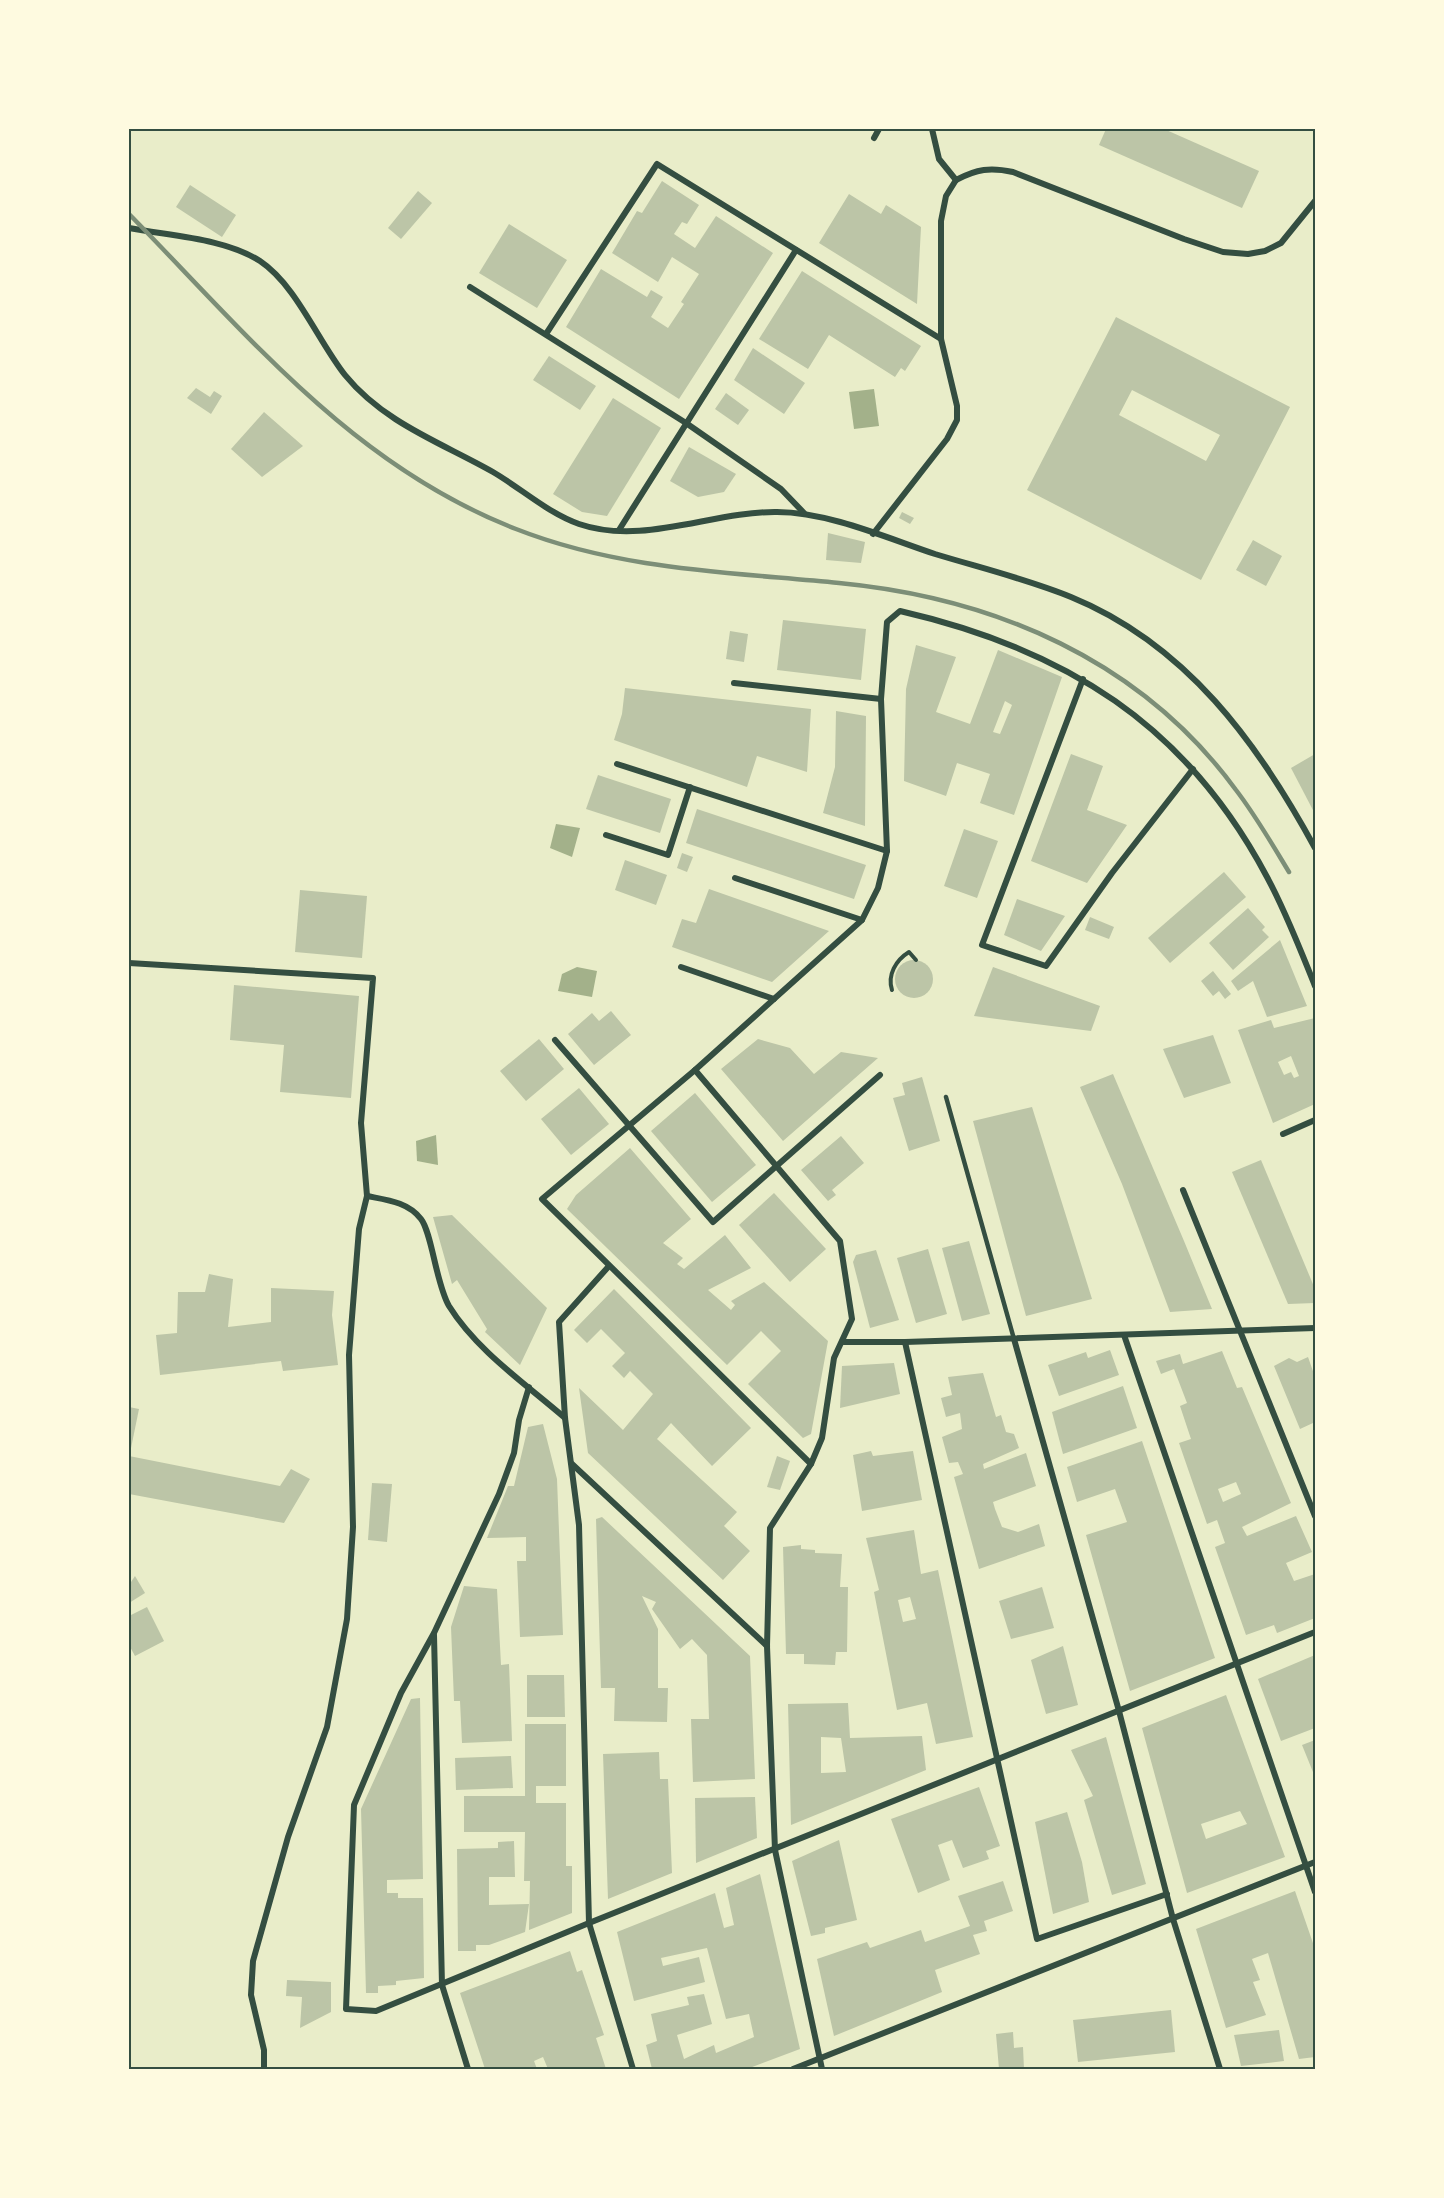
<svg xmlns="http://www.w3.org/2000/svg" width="1444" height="2198" font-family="'Space Grotesk',sans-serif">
	<rect width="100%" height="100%" fill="#e9edc9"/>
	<g fill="#a3b18a">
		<path d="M874,389L879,426L854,429L849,392Z"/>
		<path d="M556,824L580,828L572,857L550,848Z"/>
		<path d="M577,967L597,971L592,997L558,991L562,974Z"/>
		<path d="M436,1135L438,1165L417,1161L416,1141Z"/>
	</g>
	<g fill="#bcc5a7" fill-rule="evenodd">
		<path d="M1106,129H1164L1259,171L1242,208L1099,145Z"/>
		<path d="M662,181L699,205L687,224L682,222L674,234L695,248L716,216L773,253L679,399L566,327L601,269L647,297L651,290L663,297L651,317L668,328L684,304L681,302L699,274L672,257L658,282L612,253L637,211L642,213Z"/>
		<path d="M190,185L236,215L222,237L176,207Z"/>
		<path d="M418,191L432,203L401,239L388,228Z"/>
		<path d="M849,194L881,214L886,205L921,227L917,304L819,243Z"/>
		<path d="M509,224L567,260L537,308L479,273Z"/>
		<path d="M802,271L921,346L905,371L901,368L895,377L829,335L808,369L759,339Z"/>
		<path d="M1116,317L1290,407L1201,580L1027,490ZM1132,390L1220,435L1206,461L1119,415Z"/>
		<path d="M753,348L805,383L784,414L734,380Z"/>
		<path d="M549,356L596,386L580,410L533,380Z"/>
		<path d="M196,388L210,397L214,391L222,396L211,414L187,398Z"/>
		<path d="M726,393L749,410L738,425L715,409Z"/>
		<path d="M613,398L661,428L607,516L582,512L553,494Z"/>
		<path d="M264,412L303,446L262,477L231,449Z"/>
		<path d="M689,447L736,474L724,492L698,497L670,481Z"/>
		<path d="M902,512L914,518L910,524L899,518Z"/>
		<path d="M828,533L865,542L861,563L826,560Z"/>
		<path d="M1253,540L1282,556L1266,586L1236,570Z"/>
		<path d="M783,620L866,629L861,680L777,670Z"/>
		<path d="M730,631L748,634L744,662L726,659Z"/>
		<path d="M916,645L956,657L936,712L970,724L998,650L1062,677L1014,815L980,803L990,774L957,763L946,796L904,781L906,689ZM1005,701L1012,705L1000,734L993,732Z"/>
		<path d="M625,688L811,709L807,772L757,756L747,787L614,740L622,714Z"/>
		<path d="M836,711L866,716L865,826L823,813L835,767Z"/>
		<path d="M1071,754L1103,766L1087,810L1127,825L1087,883L1031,861Z"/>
		<path d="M1315,754V814L1291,768Z"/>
		<path d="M598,775L671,799L660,833L586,809Z"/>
		<path d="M697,809L866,865L854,899L686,843Z"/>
		<path d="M964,829L998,841L977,898L944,886Z"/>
		<path d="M682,853L693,857L687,872L677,868Z"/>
		<path d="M625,860L667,875L656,905L615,890Z"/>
		<path d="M1224,872L1246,897L1170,963L1148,938Z"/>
		<path d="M709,889L829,931L772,982L672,947L682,919L696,923Z"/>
		<path d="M300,890L367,896L362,958L295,952Z"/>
		<path d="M1017,899L1065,916L1041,951L1004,935Z"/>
		<path d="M1248,908L1265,927L1262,930L1269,937L1233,970L1209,943Z"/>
		<path d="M1090,917L1114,927L1109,939L1085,930Z"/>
		<path d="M1280,940L1307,1006L1267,1017L1253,981L1238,991L1231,981Z"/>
		<circle cx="914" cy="979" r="19"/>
		<path d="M993,967L1100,1006L1091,1031L974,1016Z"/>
		<path d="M1213,971L1231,994L1225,999L1219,991L1213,996L1201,981Z"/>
		<path d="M234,985L359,996L351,1098L280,1092L284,1045L230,1040Z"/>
		<path d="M611,1011L631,1035L594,1065L568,1034L592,1013L599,1021Z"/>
		<path d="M1315,1018V1104L1273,1123L1238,1030L1271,1020L1274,1028ZM1291,1056L1299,1076L1294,1078L1291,1072L1284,1075L1278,1062Z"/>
		<path d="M1213,1035L1231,1083L1184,1098L1163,1049Z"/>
		<path d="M539,1039L564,1069L526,1101L500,1071Z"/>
		<path d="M758,1039L790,1048L814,1074L841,1052L878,1058L783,1141L721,1069Z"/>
		<path d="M1113,1074L1184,1241L1212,1309L1170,1312L1122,1184L1080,1087Z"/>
		<path d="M922,1077L940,1141L909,1151L893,1098L905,1095L902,1083Z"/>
		<path d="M579,1088L609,1124L571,1155L541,1119Z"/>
		<path d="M695,1093L756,1165L712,1202L651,1131Z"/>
		<path d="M1032,1107L1092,1299L1026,1316L973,1121Z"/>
		<path d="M841,1136L864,1163L832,1190L836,1195L828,1201L801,1170Z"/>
		<path d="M630,1148L691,1219L663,1243L683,1258L677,1264L684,1269L725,1235L751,1268L708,1290L731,1310L735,1305L731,1301L764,1282L828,1341L811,1434L803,1438L748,1384L781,1351L761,1331L727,1365L567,1209L576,1195Z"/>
		<path d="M1261,1160L1315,1289V1303L1288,1304L1232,1172Z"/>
		<path d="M774,1193L826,1249L790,1282L739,1225Z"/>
		<path d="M452,1215L547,1308L520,1365L485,1332L487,1329L457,1280L452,1284L433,1217Z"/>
		<path d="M969,1241L990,1314L962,1321L942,1248Z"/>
		<path d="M928,1249L947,1314L916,1323L897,1258Z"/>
		<path d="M876,1250L899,1320L870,1328L853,1262L856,1255Z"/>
		<path d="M209,1274L233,1279L228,1327L271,1322V1288L334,1291L332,1315L338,1365L283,1371L281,1361L160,1375L156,1335L177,1333L178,1292H205Z"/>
		<path d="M614,1289L751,1428L712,1466L671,1423L657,1439L737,1512L724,1526L750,1551L723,1580L588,1453L579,1388L623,1430L653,1394L630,1371L624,1378L612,1366L625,1353L601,1329L587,1343L574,1330Z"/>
		<path d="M1110,1350L1119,1375L1059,1396L1048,1365L1086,1352L1088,1358Z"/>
		<path d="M1222,1351L1237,1388L1242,1387L1291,1503L1242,1527L1247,1536L1296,1516L1312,1552L1286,1563L1294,1581L1315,1574V1618L1277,1633L1274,1625L1246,1635L1215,1547L1225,1543L1217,1520L1207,1524L1179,1443L1191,1439L1180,1406L1187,1403L1174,1369L1161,1374L1156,1361L1180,1354L1183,1364ZM1236,1482L1241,1494L1223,1502L1218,1489Z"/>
		<path d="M1308,1357L1315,1377V1428L1313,1423L1300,1429L1274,1366L1289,1358L1297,1362Z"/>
		<path d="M894,1363L900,1394L840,1408L842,1366Z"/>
		<path d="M983,1373L996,1417L1001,1415L1006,1432L1014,1434L1019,1448L983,1464L984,1469L1026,1453L1036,1486L993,1502L995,1509L1002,1527L1018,1532L1039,1524L1045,1546L979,1569L954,1477L963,1474L958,1462L949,1463L942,1437L962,1429L960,1413L946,1417L941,1398L952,1395L948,1377Z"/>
		<path d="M1123,1386L1137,1428L1063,1454L1052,1412Z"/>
		<path d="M129,1407L139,1409L130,1453H129Z"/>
		<path d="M543,1424L557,1479L563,1635L520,1637L517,1561H526V1537L487,1538L508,1486H514L528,1427Z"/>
		<path d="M1142,1441L1215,1658L1130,1691L1086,1535L1127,1522L1115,1489L1077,1502L1067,1467Z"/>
		<path d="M871,1451L873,1456L913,1451L922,1500L862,1511L853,1455Z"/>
		<path d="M129,1456L280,1486L291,1469L310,1479L284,1523L129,1494Z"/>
		<path d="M777,1456L790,1461L780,1490L767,1487Z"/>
		<path d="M372,1483L392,1484L387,1542L368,1540Z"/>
		<path d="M602,1517L750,1656L755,1779L693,1782L691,1719H709L707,1655L692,1639L680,1649L652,1609L656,1602L642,1596L658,1629V1688H668L667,1722L614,1721L615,1688H601L596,1519Z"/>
		<path d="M914,1530L921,1574L938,1570L973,1737L936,1744L927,1703L897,1710L874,1592L879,1590L866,1538ZM910,1597L916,1619L903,1622L898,1600Z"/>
		<path d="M801,1545V1549L815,1550V1553L842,1554L840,1587H848L847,1652H836L835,1665L804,1664V1654H786L783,1547Z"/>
		<path d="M135,1576L145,1593L129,1603V1585Z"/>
		<path d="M464,1586L497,1589L501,1665L509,1664L512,1741L462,1743L460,1701H454L451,1627Z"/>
		<path d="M1042,1587L1054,1628L1011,1639L999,1601Z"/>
		<path d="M147,1607L164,1641L135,1656L129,1645V1616Z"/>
		<path d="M1063,1646L1078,1705L1046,1714L1031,1660Z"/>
		<path d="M1315,1655V1728L1281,1741L1258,1679Z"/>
		<path d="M527,1675H564L565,1717H527Z"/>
		<path d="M1226,1695L1285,1857L1187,1893L1142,1728ZM1240,1811L1247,1824L1206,1839L1201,1824Z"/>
		<path d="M420,1698L423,1879L387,1880V1893H398V1898H423L424,1978L396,1981V1985L378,1986V1993H366L361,1809L411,1699Z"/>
		<path d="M848,1703L850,1738L922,1736L926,1770L791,1825L788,1704ZM821,1737L841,1738L846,1772L821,1773Z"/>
		<path d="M525,1724H566V1786H536V1803H566V1866H572V1913L529,1930L530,1881H524L525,1832H464V1796H525Z"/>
		<path d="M1106,1737L1146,1884L1112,1895L1084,1800L1093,1796L1071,1750Z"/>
		<path d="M1315,1740V1777L1302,1745Z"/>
		<path d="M659,1752L660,1779H668L672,1873L608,1899L603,1754Z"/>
		<path d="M511,1756L513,1788L456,1790L455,1758Z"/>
		<path d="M979,1787L1000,1846L986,1851L989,1859L963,1868L952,1840L938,1845L950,1880L918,1893L891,1819Z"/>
		<path d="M755,1797L757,1838L696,1863L695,1798Z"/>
		<path d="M1067,1812L1082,1862L1089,1902L1053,1914L1035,1822Z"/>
		<path d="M839,1840L857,1920L825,1928V1933L811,1936L792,1861Z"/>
		<path d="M514,1841L515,1877H489V1905L529,1904L525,1932L489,1945H476V1951H458L457,1849L498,1848V1842Z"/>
		<path d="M760,1874L800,2049L747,2069H652L646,2045L657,2041L651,2014L689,2005L687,1997L704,1994L712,2024L677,2035L684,2059L714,2045L716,2053L754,2037L749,2014L726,2019L707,1948L661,1958L663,1966L699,1957L705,1982L634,2001L617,1932L715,1893L724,1928L734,1925L726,1888Z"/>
		<path d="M1003,1881L1013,1911L984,1921L987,1931L973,1935L980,1954L935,1970L942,1992L834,2036L817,1959L867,1942L870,1948L921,1930L925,1942L970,1926L958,1896Z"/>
		<path d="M1295,1891L1315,1949V2057L1299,2059L1268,1953L1252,1959L1260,1980L1253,1982L1266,2015L1226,2028L1196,1929Z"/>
		<path d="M570,1951L577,1972L582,1970L604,2035L596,2038L606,2069H548L543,2057L534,2061L537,2069H485L460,1993Z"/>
		<path d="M287,1980L331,1982V2012L300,2028L302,1997L286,1996Z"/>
		<path d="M1171,2010L1175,2052L1078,2062L1073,2020Z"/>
		<path d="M1279,2030L1284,2061L1241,2066L1234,2035Z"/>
		<path d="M1013,2032L1014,2048L1023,2047L1024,2069H999L996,2034Z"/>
	</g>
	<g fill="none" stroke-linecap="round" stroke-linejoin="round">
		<path stroke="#344e41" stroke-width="4" d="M892,990C887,975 896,960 909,952L916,960"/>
		<path stroke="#344e41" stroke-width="4.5" d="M946,1097L1014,1339"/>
		<g stroke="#344e41" stroke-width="6">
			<path d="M932,129L939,159L956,180"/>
			<path d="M874,138L879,129"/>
			<path d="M956,180C977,169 990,167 1013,172L1184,239L1223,252L1248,254L1265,251L1281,243L1315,201"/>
			<path d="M129,228C170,236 224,238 260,261C296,285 318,341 345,375C384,423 442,443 493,472C522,489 548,513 579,524C643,546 713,511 777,512C828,512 887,538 935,554C981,568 1027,579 1071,597C1186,644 1258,743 1315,848"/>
			<path d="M470,287L686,423L781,489L804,513"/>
			<path d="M546,334L657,164L941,339"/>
			<path d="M619,530L796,250"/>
			<path d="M873,534L947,439L957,420V406L941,339V221L946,196L956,180"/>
			<path d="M1083,679L982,945L1046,966L1112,873L1193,769"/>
			<path d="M734,683L881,699"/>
			<path d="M617,764L887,851"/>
			<path d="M606,835L668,855L690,787"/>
			<path d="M735,878L862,920"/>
			<path d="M129,963L373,978L361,1123L367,1196L359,1229L349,1355L353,1527L347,1619L327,1727L288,1837L253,1961L251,1995L264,2050V2069"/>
			<path d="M681,967L774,999"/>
			<path d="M555,1040L713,1222L880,1075"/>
			<path d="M695,1070L840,1241L852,1319L834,1358L822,1438L811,1464L770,1528L767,1646L775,1850L822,2069"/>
			<path d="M1283,1134L1315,1120"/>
			<path d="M1183,1190L1315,1516"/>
			<path d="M367,1196C387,1200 408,1202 421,1219C432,1233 436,1284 449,1306C477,1351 526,1384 565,1418"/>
			<path d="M609,1266L559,1322L565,1418L579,1525L589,1923L633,2069"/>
			<path d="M1124,1335L1315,1892"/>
			<path d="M1014,1339L1119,1711L1173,1919L1220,2069"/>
			<path d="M842,1342H905L1315,1328"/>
			<path d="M905,1342L1037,1939L1167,1894"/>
			<path d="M529,1387L519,1420L514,1453L499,1494L434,1633L401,1693L354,1805L346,2009L376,2011L589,1923L1315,1632"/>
			<path d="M572,1464L767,1646"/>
			<path d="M811,1464L542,1199L695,1070L862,920L878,888L887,851L881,699L887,622L900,611C1065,649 1186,724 1267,877C1286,912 1300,949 1315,986"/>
			<path d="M434,1635L442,1985L468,2069"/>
			<path d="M793,2069L1315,1862"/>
		</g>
		<path stroke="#7c8e77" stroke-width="4.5" d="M129,214C248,335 353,466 516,529C620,570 729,572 839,583C995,598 1141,660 1236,790C1256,816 1272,844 1289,872"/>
	</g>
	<rect width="1444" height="2198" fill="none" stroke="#fefae0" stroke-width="261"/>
	<rect x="130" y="130" width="1184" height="1938" fill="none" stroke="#344e41" stroke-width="2"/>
</svg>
